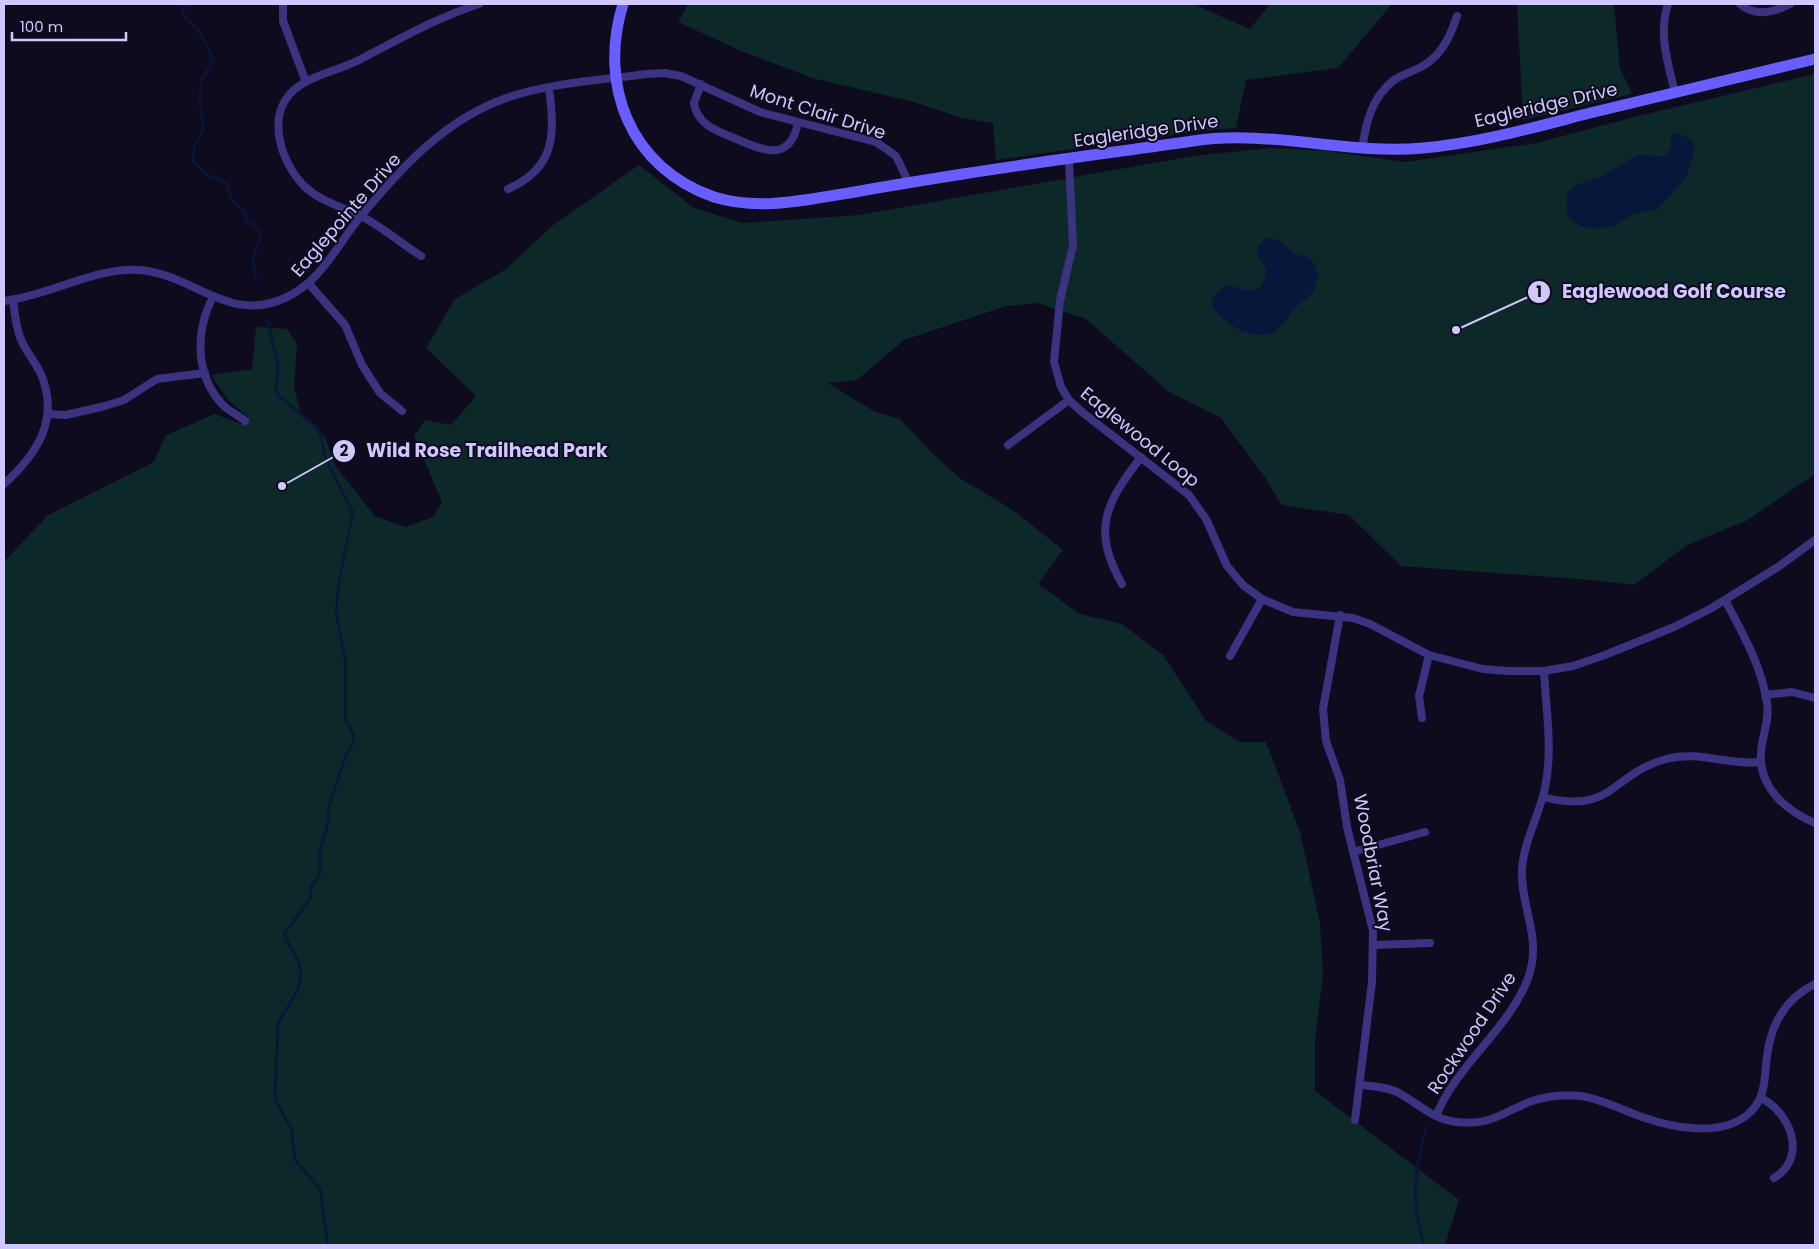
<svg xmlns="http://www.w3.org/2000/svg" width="1819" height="1249" font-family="Poppins,sans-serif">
	<rect width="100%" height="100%" fill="#0f0b1e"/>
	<g fill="#0d2828">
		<path d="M688,4H1193L1250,29L1270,4H1392L1338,68L1246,80L1236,128L1199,131L996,160L993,123L962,118L914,102L812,78L739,50L678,22Z"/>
		<path d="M1517,4H1614L1620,68L1632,94L1523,120Z"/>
		<path d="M1815,74V474L1748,520L1687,545L1634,585L1591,580L1401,566L1349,515L1282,505L1264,476L1221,418L1169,392L1086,319L1038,303L1006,306L904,340L857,380L828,383L875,412L900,419L934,455L961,479L1013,510L1063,550L1038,584L1080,614L1122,624L1163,655L1206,721L1240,742H1266L1300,832L1320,923L1323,975L1315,1039V1091L1459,1200L1445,1245H4V562L48,515L154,462L166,435L215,414L241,424L248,417L229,401L211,375L252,369L256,327L287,329L297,344L294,388L302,417L324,435L336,467L375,516L406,527L433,517L442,502L414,436L425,420L451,425L476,396L426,348L455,299L506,269L552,226L639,165L694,208L742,223L859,215L1194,156L1270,148L1329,151L1405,162L1536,143L1642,115Z"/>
	</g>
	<g fill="#06173b">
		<path d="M1673,133L1683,135L1692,141L1694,152L1686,178L1657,210L1632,214L1615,226L1600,229L1583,227L1571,221L1567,214V194L1573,186L1603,176L1637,155L1665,156L1671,148V136Z"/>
		<path d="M1267,238C1280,237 1286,249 1296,254C1300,256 1304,256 1307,257C1320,264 1320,284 1311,294C1307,299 1301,302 1297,306C1288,314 1284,326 1274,332C1254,343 1218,322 1211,302L1216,293L1224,286C1240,284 1262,305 1266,270L1258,255L1257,246Z"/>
	</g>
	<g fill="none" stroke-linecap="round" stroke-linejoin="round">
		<g stroke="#06173b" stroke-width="2.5">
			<path d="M190,4L184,7L182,15L200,33L214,60L201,80L200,99L203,129L194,148L193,161L206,174L226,183L232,201L245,212L246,221L252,223L260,232V240L253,257L256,281"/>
			<path d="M268,321L278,367L276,391L278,395L316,427L322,438L325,458L353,512L339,582L336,612L345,659V720L353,733L354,742L346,754L329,807L327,829L320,848V874L311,887L310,899L284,934L299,963L301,974L298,990L278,1023L275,1095L277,1103L291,1128L295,1160L320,1189L328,1245"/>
			<path d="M1424,1245C1410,1201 1414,1170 1427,1126"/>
		</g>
		<g stroke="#393380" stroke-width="8">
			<path d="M283,4V21L306,82"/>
			<path d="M1668,4C1658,34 1668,63 1675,93"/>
			<path d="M1740,4C1755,17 1773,13 1790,4"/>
			<path d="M701,84L694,103C697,126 720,132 739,140C765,152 790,161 798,123"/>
			<path d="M1362,149C1366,122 1372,97 1394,80C1402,75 1411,72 1419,68C1440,58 1450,38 1457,16"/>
			<path d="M1069,160L1073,245L1060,301L1054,362L1061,387L1069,400L1082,412L1189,495L1206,519L1227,566L1243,585L1262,599L1293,612L1353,618L1370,624L1429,655L1483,669L1508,671H1544L1573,666L1605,655L1674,627L1710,609L1778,567L1815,540"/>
			<path d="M508,189C556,168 555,134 549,88"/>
			<path d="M421,256C401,243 382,227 361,216C341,206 321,202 304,186C279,160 264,110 299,86C316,74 340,70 359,60C398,40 436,18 479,4"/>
			<path d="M309,284L345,325L362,365L380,393L402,411"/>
			<path d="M213,297C195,331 195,376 223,405C230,412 238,415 245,421"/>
			<path d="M4,301C48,296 96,267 139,270C194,274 228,324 285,298C321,282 337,245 361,216C402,167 446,118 509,97C552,83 601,80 646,74L665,73L681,76L760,112L876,142L896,156L909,183"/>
			<path d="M48,414L66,415L105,406L124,400L157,379L205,373"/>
			<path d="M1008,445L1069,400"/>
			<path d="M4,484C37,454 60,420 41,374C36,363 28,354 23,344C16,330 15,315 13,299"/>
			<path d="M1122,584C1091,529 1106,503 1141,457"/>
			<path d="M1725,600C1742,632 1762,667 1767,703C1770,720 1762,735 1761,752C1758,787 1786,811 1815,823"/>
			<path d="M1340,615L1323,709L1326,741L1340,780L1347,827L1373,931L1372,982L1355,1120"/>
			<path d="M1230,656L1262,599"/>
			<path d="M1765,695L1792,692L1815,698"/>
			<path d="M1422,718L1419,696L1429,655"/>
			<path d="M1543,797C1613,815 1610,775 1666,759C1699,750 1729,766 1761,762"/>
			<path d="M1353,852L1425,832"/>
			<path d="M1374,945L1430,943"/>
			<path d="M1360,1085C1373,1086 1386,1087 1397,1092C1418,1103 1433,1120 1457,1122C1490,1126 1502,1113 1529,1102C1546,1096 1563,1094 1581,1096C1602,1099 1622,1110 1642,1117C1673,1128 1720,1137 1747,1115C1767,1099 1764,1078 1767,1056C1771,1024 1786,998 1815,984"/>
			<path d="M1761,1098C1791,1113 1808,1158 1774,1178"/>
			<path d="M1436,1116C1456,1066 1508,1029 1527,981C1544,938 1520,909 1522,869C1524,841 1539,816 1545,788C1553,750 1546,709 1544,671"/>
		</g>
		<path stroke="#685eff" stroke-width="11" d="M623,4C598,85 630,168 714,197C759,211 804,200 849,193C887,186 925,180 963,174C1039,162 1116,152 1193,141C1270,129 1346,155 1423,148C1480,143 1535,127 1590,113C1665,95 1740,77 1815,59"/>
	</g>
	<g text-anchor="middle" stroke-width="4" stroke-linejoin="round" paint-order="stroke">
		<g font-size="18" fill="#d0c7ff" stroke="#0f0b1e">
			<text transform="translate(1546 105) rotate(-13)" y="6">Eagleridge Drive</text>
			<text transform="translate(818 112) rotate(18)" y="6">Mont Clair Drive</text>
			<text transform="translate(1146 131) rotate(-8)" y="6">Eagleridge Drive</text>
			<text transform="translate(346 215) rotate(-49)" y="6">Eaglepointe Drive</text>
			<text transform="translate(1140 437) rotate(39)" y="6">Eaglewood Loop</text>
			<text transform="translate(1373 863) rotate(79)" y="6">Woodbriar Way</text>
			<text transform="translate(1472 1033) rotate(-56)" y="6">Rockwood Drive</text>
		</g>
	</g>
	<path fill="none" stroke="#d0c7ff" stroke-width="2" d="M1456 330L1539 292M282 486L344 451"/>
	<g fill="#d0c7ff" stroke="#0f0b1e" stroke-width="2">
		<circle cx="1456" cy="330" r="5"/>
		<circle cx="282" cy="486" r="5"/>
		<circle cx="1539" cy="292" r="12"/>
		<circle cx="344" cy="451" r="12"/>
	</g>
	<g font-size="15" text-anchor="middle" font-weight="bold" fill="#111">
		<text x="1539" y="297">1</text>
		<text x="344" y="456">2</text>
	</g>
	<g font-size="19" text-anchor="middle" font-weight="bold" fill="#d0c7ff" stroke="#0f0b1e" stroke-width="4" stroke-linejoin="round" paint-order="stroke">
		<text x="1674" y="298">Eaglewood Golf Course</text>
		<text x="487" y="457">Wild Rose Trailhead Park</text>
	</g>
	<rect width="1819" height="1249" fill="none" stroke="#d0c7ff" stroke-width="10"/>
	<path d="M12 32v8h114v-8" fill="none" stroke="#d0c7ff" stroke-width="2.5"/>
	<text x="20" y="32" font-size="15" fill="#d0c7ff" stroke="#0f0b1e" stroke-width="4" paint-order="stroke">100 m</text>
</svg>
